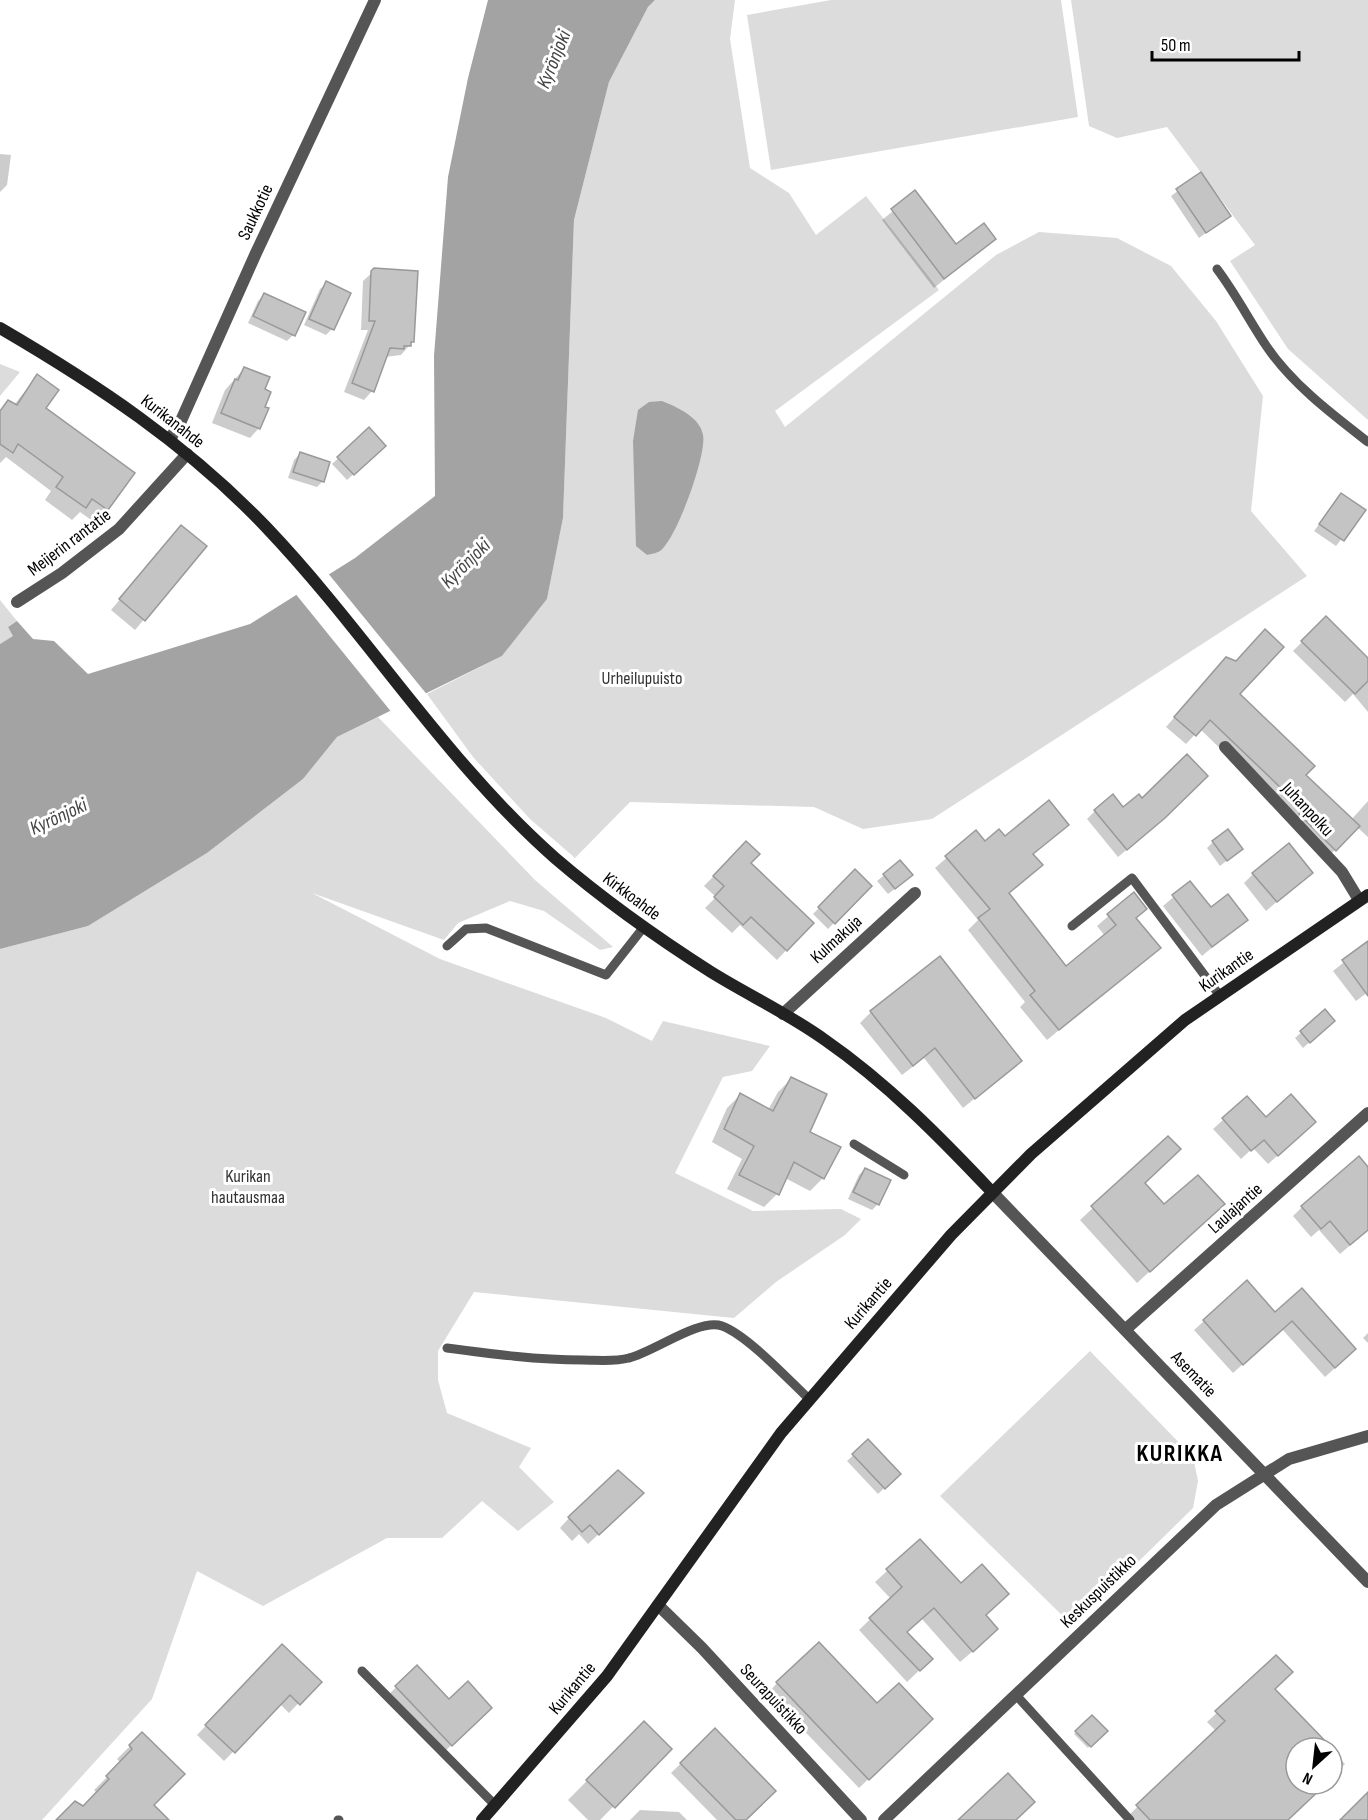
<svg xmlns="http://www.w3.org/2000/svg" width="1368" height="1820" font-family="'Sofia Sans Condensed',sans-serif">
	<rect width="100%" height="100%" fill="#fff"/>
	<g fill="#dcdcdc">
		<path d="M655,0H735L730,39L750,168L789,193L816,235L866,196L939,290L775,411L785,427L996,255L1039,232L1117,238L1171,266L1216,321L1263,396L1251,511L1307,576L932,819L863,829L814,807L630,802L575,858L530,819L473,757L427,694L502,656L547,599L563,518L574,220L609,82L648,7Z"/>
		<path d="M831,0H1061L1078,117L771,170L747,15Z"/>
		<path d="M1071,0H1368V420L1288,349L1230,261L1255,245L1167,127L1117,138L1089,126Z"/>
		<path d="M0,364L20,372L0,396Z"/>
		<path d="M0,600L17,621L8,627L14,636L0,644Z"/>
		<path d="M378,717L535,880L613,947L600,950L544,911L510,901L458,923L444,940L312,893L440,959L606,1018L652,1041L663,1021L770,1046L752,1071L723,1077L675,1173L753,1211L841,1209L861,1219L845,1235L776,1282L734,1318L474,1292L438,1351V1380L447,1413L531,1448L519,1467L554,1502L518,1531L482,1501L442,1538H387L263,1606L197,1571L152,1699L42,1820H0V949L88,926L207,853L303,779L337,737Z"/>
		<path d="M1090,1351L1193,1457L1198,1481L1193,1508L1073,1626L940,1496Z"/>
	</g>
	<g fill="#a3a3a3">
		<path d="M488,0H655L648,7L609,82L574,220L563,518L547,599L502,656L337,737L303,779L207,853L88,926L0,949V644L13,636L8,627L17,621L33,639L54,641L88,674L250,624L355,558L435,496L434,356L448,177L468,78Z"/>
		<path d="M662,401C677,407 700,417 703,435C707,455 676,540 660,551C657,553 651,554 647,555L636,546L633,441L638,410L649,402Z"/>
	</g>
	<path fill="#fff" d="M327,572L429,697L393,714L294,592Z"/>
	<g fill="#0003">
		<path d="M0,154L11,155L7,185L0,192Z"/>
		<path d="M1201,174L1229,216L1199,238L1171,196Z"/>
		<path d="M915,193L956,246L994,239L934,288L882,220Z"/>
		<path d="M375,270L413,341L401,355L385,357L372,391L364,400L344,392L368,330H361L363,281Z"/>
		<path d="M327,283L332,329L326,335L304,325L320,289Z"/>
		<path d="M264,295L293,335L287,341L248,323L258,301Z"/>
		<path d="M244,369L263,390L259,428L250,438L212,423L225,390Z"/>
		<path d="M37,376L44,408L132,473L107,509L94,522L80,512L72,520L45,500L51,491L6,457L0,463V411L9,402L14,405Z"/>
		<path d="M369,429L378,452L347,480L332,464Z"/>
		<path d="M300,454L323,481L317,487L288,478L294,460Z"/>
		<path d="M1341,495L1364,510L1336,546L1314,531Z"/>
		<path d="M181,527L205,547L135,630L111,610Z"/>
		<path d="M1326,618L1368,659V712L1353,694L1345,702L1293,651Z"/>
		<path d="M1226,658L1238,694L1304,775L1351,820L1368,801V837L1357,827L1326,859L1294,820L1200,729L1186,744L1166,727Z"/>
		<path d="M1123,809L1155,826L1118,857L1087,819L1095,811Z"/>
		<path d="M1067,825L1032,855L1041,865L1008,894L1066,968L1105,936L1097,926L1134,894L1145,909L1135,919L1159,948L1047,1040L1020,1007L1025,1002L968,930L978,920L935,868L976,832L985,843Z"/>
		<path d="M1213,842L1241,849L1220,866L1207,848Z"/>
		<path d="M746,843L748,863L812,923L777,960L740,925L732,933L705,908L716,897L704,886Z"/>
		<path d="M900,862L905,881L888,894L877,881Z"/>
		<path d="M855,871L870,886L828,929L813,914Z"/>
		<path d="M1311,873L1266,911L1244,883L1253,874Z"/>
		<path d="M1190,883L1210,909L1246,919L1202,956L1163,906Z"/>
		<path d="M1368,943V992L1356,1001L1333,971Z"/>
		<path d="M1325,1011L1327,1027L1303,1048L1295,1038Z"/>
		<path d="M871,1012L1020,1061L963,1108L924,1058L902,1075L860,1023Z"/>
		<path d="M791,1079L808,1132L839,1148L823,1178L810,1191L785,1178L777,1194L764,1207L727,1189L742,1159L712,1142L727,1108L740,1095L768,1110L778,1092Z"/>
		<path d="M1247,1098L1266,1119L1305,1131L1268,1164L1253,1148L1241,1159L1213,1129Z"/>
		<path d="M1168,1138L1143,1183L1164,1207L1210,1217L1137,1283L1080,1220Z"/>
		<path d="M865,1169L878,1204L872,1210L848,1199L859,1175Z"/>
		<path d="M1368,1169V1230L1340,1254L1319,1230L1311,1237L1293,1216L1302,1207Z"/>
		<path d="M1302,1291L1345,1359L1325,1377L1282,1329L1233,1373L1194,1330L1204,1321L1275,1314Z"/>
		<path d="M1368,1333V1343L1363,1338Z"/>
		<path d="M868,1441L899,1474L878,1494L847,1461Z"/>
		<path d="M632,1503L588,1544L579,1534L572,1541L560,1528L569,1518Z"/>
		<path d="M920,1541L984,1615L985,1641L960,1662L922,1619L906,1633L931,1659L907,1682L859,1630L891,1599L875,1582Z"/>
		<path d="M282,1646L319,1682L289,1713L280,1704L224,1761L197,1735Z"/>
		<path d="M1276,1657L1273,1689L1330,1748H1296V1784H1325L1287,1820H1132L1128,1816L1216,1731L1207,1722Z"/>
		<path d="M417,1667L449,1701L490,1708L441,1755L386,1697Z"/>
		<path d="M777,1683L931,1719L859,1788L768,1693Z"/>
		<path d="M1092,1717L1105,1731L1088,1748L1074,1734Z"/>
		<path d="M644,1723L670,1749L600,1820H588L568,1800Z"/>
		<path d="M715,1730L744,1820H717L671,1773Z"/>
		<path d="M142,1734L152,1805L167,1820H58L83,1808L97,1793L94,1790L121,1763L117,1759Z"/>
		<path d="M1332,1751L1345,1764L1332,1777Z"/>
		<path d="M640,1810L679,1812L687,1820H630Z"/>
	</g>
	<g fill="#c4c4c4" stroke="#999" stroke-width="1.5">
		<path d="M1201,172L1231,216L1206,233L1176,189Z"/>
		<path d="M915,190L956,244L984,223L996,239L944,279L891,209Z"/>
		<path d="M374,268L418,271L414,342H411V346H404V349L390,348L374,392L352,383L375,321H369L371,271Z"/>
		<path d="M326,281L351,293L334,330L309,319Z"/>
		<path d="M264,293L306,312L295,336L253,316Z"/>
		<path d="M244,367L270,377L265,389L271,392L265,407L269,408L260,429L221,413L235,379L238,380Z"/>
		<path d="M37,374L59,390L46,408L135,473L108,510L92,499L86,508L56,487L63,477L18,444L13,453L0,444V411L8,400L17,405Z"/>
		<path d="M369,427L386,446L354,475L337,457Z"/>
		<path d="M300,452L330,462L324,482L293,472Z"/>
		<path d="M1341,493L1366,510L1344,541L1319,524Z"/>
		<path d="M181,525L207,546L145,621L119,599Z"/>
		<path d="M1326,616L1368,658V681L1355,694L1301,641Z"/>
		<path d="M1265,629L1284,647L1240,694L1315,766L1306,775L1360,826L1336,851L1299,814L1303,809L1210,720L1196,736L1174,717L1226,657L1236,661Z"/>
		<path d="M1187,754L1208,776L1165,818L1127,850L1094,810L1113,794L1123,807L1139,794L1142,798Z"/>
		<path d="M1049,800L1069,825L1033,854L1043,865L1009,893L1066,966L1116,925L1107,914L1134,892L1147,909L1136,918L1161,948L1059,1030L1030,995L1035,991L978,918L990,909L945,856L976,830L985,841L999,829L1005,836Z"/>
		<path d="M1228,829L1243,849L1227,861L1212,841Z"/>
		<path d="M746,841L760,854L751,863L814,923L787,951L751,917L743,925L714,897L724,886L713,876Z"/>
		<path d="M1289,843L1313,873L1277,902L1252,873Z"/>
		<path d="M900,860L913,875L895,889L883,874Z"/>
		<path d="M855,869L872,886L835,924L818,907Z"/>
		<path d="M1190,881L1211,907L1228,894L1248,920L1212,947L1172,895Z"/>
		<path d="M1368,941V996L1342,960Z"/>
		<path d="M940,956L1022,1061L975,1099L935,1048L913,1066L870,1011Z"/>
		<path d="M1325,1009L1335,1021L1310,1043L1300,1031Z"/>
		<path d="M791,1077L827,1094L810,1132L841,1147L824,1179L794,1162L779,1195L739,1175L754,1146L724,1129L740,1093L773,1111Z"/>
		<path d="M1291,1094L1316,1122L1278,1156L1264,1140L1251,1151L1222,1118L1247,1096L1266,1117Z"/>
		<path d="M1168,1136L1181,1149L1145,1183L1164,1204L1198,1175L1225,1204L1150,1272L1091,1206Z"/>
		<path d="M1359,1156L1368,1167V1230L1350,1245L1330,1221L1321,1229L1301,1206Z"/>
		<path d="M865,1168L891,1180L879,1205L853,1192Z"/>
		<path d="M1247,1280L1275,1312L1302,1288L1356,1349L1335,1368L1292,1321L1243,1365L1203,1320Z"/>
		<path d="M868,1439L901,1474L885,1489L852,1454Z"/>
		<path d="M618,1470L644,1493L599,1535L590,1525L582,1532L568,1517Z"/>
		<path d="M920,1539L961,1583L982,1564L1009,1594L986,1615L998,1629L973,1652L934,1608L907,1632L933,1659L920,1671L869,1618L902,1587L886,1569Z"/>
		<path d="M819,1642L877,1703L899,1683L933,1719L869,1780L776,1682Z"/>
		<path d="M282,1644L322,1682L300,1705L290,1695L235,1753L205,1725Z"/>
		<path d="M1276,1655L1293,1672L1275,1689L1332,1748H1296V1784H1326L1288,1820H1150L1136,1805L1225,1721L1215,1711Z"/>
		<path d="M417,1665L449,1699L468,1681L492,1708L452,1746L395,1686Z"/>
		<path d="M1092,1715L1108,1731L1091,1747L1075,1731Z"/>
		<path d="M644,1721L672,1749L615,1808L586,1780Z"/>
		<path d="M715,1728L776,1791L746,1820H736L680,1763Z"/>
		<path d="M142,1732L185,1774L154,1805L169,1820H56L75,1801L83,1806L109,1779L106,1776L132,1749L129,1745Z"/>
		<path d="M1008,1773L1035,1802L1016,1820H958Z"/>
		<path d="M1368,1792V1820H1340Z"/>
	</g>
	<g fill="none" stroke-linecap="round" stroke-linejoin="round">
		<g stroke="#555" stroke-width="9">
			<path d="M1217,269C1236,294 1250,322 1267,347C1292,384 1333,415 1368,442"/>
			<path d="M1072,926L1132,878L1220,996"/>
			<path d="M447,946L466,929L486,928L606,975L643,928"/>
			<path d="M854,1144L904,1175"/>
			<path d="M447,1348C492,1354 537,1360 583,1360C598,1360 614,1362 629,1358C654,1352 699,1318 722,1326C747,1335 788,1379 809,1399"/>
			<path d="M362,1671L495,1805"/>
			<path d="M1016,1695L1130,1820"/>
			<path d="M338,1820H339"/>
		</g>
		<g stroke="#555" stroke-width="12">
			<path d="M170,439L180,423L256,253L375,0"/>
			<path d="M17,602L62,573L119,529L187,454"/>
			<path d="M1225,747L1342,872L1359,900"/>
			<path d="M783,1014L915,893"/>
			<path d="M1126,1329L1368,1113"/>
			<path d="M658,1605L702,1648L861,1820"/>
			<path d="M884,1820L1216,1505L1289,1459L1368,1436"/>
		</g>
		<path stroke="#555" stroke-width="12" d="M992,1192L1368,1582"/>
		<g stroke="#222" stroke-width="12">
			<path d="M0,328C96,384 188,445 266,527C367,633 444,760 555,858C604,900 656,937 711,972C748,995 789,1014 825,1040C887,1083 940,1137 992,1192"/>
			<path d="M482,1820L607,1676L781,1433L951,1235L1031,1154L1185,1020L1368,895"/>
		</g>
	</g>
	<g text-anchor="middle" stroke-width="6" stroke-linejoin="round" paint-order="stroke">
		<g font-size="18" fill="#000" stroke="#fff">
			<text transform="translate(255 212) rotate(-65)" y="6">Saukkotie</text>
			<text transform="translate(173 421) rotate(38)" y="6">Kurikanahde</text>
			<text transform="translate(69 542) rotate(-37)" y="6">Meijerin rantatie</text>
			<text transform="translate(1308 809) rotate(47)" y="6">Juhanpolku</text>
			<text transform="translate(632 896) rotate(37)" y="6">Kirkkoahde</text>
			<text transform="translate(836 939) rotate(-42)" y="6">Kulmakuja</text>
			<text transform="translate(1226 970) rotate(-35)" y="6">Kurikantie</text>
			<text transform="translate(1235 1208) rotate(-42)" y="6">Laulajantie</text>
			<text transform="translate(868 1303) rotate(-49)" y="6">Kurikantie</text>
			<text transform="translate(1194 1374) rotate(46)" y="6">Asematie</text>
			<text transform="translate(1098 1591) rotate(-44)" y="6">Keskuspuistikko</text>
			<text transform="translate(572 1688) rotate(-50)" y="6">Kurikantie</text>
			<text transform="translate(774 1699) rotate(47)" y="6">Seurapuistikko</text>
		</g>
		<g font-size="18" fill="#333" stroke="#fff">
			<text x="642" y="684">Urheilupuisto</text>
			<text x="248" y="1182">Kurikan<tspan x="248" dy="21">hautausmaa</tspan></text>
		</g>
		<g font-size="20" font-style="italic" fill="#444" stroke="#fff">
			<text transform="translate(553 59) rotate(-68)" y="7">Kyrönjoki</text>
			<text transform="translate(465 563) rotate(-45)" y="7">Kyrönjoki</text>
			<text transform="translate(58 816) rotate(-25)" y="7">Kyrönjoki</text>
		</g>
		<g font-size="24" font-weight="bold" letter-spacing="1.5" fill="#000" stroke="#fff">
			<text x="1180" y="1461">KURIKKA</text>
		</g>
	</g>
	<g transform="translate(1314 1766) rotate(207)"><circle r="28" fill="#ffffff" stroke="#999999" stroke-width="1.5"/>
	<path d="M0-4.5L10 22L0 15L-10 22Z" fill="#000000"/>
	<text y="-9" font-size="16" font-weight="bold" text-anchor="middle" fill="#000000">N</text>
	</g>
	<path d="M1152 51v9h147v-9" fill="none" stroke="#000000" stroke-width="3"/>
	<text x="1161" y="51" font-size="18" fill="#000000" stroke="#ffffff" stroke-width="4.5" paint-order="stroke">50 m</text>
</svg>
